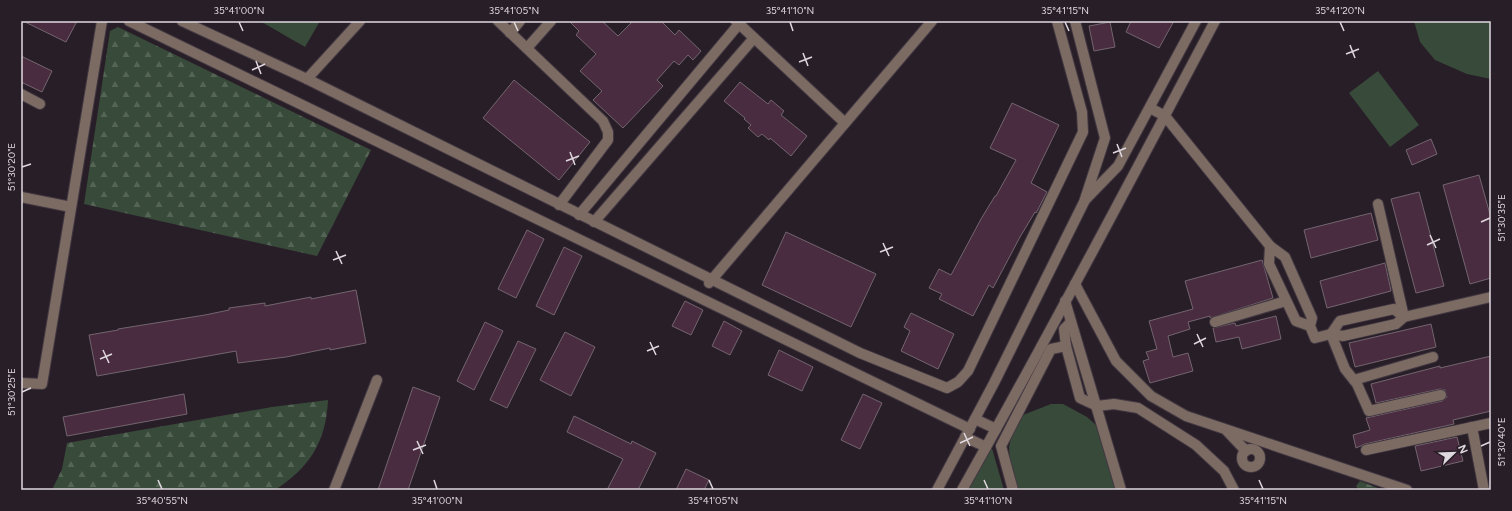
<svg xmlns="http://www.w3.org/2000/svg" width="1512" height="511" font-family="Figtree,sans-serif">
	<defs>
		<pattern id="forest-firs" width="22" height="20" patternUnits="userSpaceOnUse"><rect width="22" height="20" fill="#384a39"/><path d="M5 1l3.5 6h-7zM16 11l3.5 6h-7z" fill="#546455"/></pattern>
	</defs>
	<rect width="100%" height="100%" fill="#281e28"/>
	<g fill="#384a39">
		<path d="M260,21H320L305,47Z"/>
		<path d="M1414,21H1491V79L1467,74L1435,60L1420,42Z"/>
		<path d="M1378,71L1419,125L1390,147L1349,93Z"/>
		<path d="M1051,404H1063L1087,417L1096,425L1103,442L1116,490H1019L1010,465L1009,447L1014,425L1023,415Z"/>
		<path d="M991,445L1004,490H966Z"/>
	</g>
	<g fill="url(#forest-firs)">
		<path d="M118,27L371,150L317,256L84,204L110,31Z"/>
		<path d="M328,400C326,442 310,467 275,490H52L62,469L67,443L272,407Z"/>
		<path d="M1360,481L1383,490H1359L1356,486Z"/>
	</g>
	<g fill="#4a2c41" stroke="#73656e">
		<path d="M23,21H77L66,42Z"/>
		<path d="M569,21H602L618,36L633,21H661L675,35L679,30L701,51L693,60L688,55L679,65L674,61L657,80L663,86L623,128L593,100L602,91L580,71L596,54L576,35L579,31Z"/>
		<path d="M1131,21H1174L1159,48L1126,32Z"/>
		<path d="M1110,22L1115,47L1094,51L1089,26Z"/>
		<path d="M21,56L52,71L42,92L21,82Z"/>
		<path d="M514,80L590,142L559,180L483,118Z"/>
		<path d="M740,82L768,104L771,100L784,111L781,115L807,136L791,156L770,138L769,140L762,134L758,137L748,128L751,125L744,119L745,118L724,101Z"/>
		<path d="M1012,103L1059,125L1031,183L1047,192L1036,213L1035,212L1020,237L993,288L989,285L973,316L939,299L942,294L929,288L939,269L951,275L981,219L995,196H996L1016,160L990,148Z"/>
		<path d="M1431,139L1437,154L1412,165L1406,150Z"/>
		<path d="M1479,175L1491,218V278L1470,284L1443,185Z"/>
		<path d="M1419,192L1444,286L1416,293L1391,199Z"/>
		<path d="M1371,213L1378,240L1311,258L1304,230Z"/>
		<path d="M527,230L544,239L516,298L498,289Z"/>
		<path d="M786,232L876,274L851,327L762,285Z"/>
		<path d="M564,247L582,256L554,315L536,306Z"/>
		<path d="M1262,260L1273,298L1210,318V316L1188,322L1190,329L1168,336L1173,357L1188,353L1193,371L1150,383L1143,361L1149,359L1146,352L1157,349L1149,321L1193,309L1185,281Z"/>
		<path d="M1385,263L1391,291L1327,308L1320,281Z"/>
		<path d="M356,290L366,343L330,350V348L286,357L238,363L236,351L97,376L89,335L118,330V329L205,315L229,310V308L265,303V306L311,297V299Z"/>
		<path d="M685,301L703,310L691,335L672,326Z"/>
		<path d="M911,313L954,334L938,369L901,351L910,331L904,327Z"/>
		<path d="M1276,316L1281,339L1242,349L1239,337L1216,342L1213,328L1235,323L1236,326Z"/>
		<path d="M724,321L742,331L730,355L712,346Z"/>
		<path d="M485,322L503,331L474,390L457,381Z"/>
		<path d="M1431,324L1436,347L1355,367L1349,343Z"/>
		<path d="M565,332L595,347L571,396L540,380Z"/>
		<path d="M518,341L536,349L507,408L490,400Z"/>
		<path d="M779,350L813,367L802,391L768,375Z"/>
		<path d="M1491,356V411L1453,420L1454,424L1365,444L1356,448L1353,435L1370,430L1366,418L1442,401L1447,397L1445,390L1440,389L1376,403L1371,384L1440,366V368Z"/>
		<path d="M413,387L440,397L408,490H378Z"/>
		<path d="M184,394L187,414L67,436L63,417Z"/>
		<path d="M863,394L882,403L860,449L841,440Z"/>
		<path d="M574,416L631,444L632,441L656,453L638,490H607L623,459L567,432Z"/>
		<path d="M1457,437L1463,461L1421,471L1415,446Z"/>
		<path d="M686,469L709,480L704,490H676Z"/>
	</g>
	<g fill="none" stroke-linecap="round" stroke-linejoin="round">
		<g stroke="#423842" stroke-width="12">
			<g id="minor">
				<path d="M129,21L970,429"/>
				<path d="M182,21L307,79L860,353L947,388L958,382L968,371L1083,132L1082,112L1057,21"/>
				<path d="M498,21L603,121L608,132V140L559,205"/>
				<path d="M736,21L845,123"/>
				<path d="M510,33L520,21"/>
				<path d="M527,48L551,21"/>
				<path d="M307,79L360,21"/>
				<path d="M21,94L40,104"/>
				<path d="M1150,108L1165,116L1270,246"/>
				<path d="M21,197L71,207"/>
				<path d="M1085,200L1118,166L1196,21"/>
				<path d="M1378,204L1404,317"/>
				<path d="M579,215L739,24"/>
				<path d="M594,222L754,38"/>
				<path d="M709,283L932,21"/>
				<path d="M1075,284L1116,361L1151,396L1186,416L1407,490"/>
				<path d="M1065,301L1121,490"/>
				<path d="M1071,322L1064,329L1066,346L1080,398L1097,406L1114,404L1138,408L1196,445L1224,471L1234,490"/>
				<path d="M1215,322L1286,301"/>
				<path d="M1310,326L1312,318L1285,257L1270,246L1269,264L1296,321L1310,326L1315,338L1331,334L1343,336L1396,324L1404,317L1491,297"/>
				<path d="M1331,334L1345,369L1357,384L1369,411L1441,395"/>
				<path d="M1331,334L1340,321L1394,309L1404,317"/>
				<path d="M1354,380L1433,357"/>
				<path d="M21,383L42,384L102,21"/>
				<path d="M975,419L996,429"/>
				<path d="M1472,427L1484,490"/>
				<path d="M1227,431L1246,451"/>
				<path d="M965,437L986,447"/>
				<circle cx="1251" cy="458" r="9"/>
				<path d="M1366,450L1491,423"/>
				<path d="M334,490L377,380"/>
				<path d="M937,490L994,383L1084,202L1105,138L1075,21"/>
				<path d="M962,490C1049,335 1132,178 1215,21"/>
				<path d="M1013,490L1001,446L1051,349L1066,346"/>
			</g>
		</g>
		<use href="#minor" stroke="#7c6b63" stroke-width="10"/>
	</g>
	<path fill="none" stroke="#dfd9df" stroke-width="1.5" d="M239,22L243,31M514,22L518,31M790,22L793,31M1065,22L1069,31M1340,22L1344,31M1350,45L1355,58M803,53L808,66M1346,54L1359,49M256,61L261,74M799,62L812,57M252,70L265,64M1117,144L1122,157M570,152L575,165M1113,153L1126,148M566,161L579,156M22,167L31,164M1481,222L1490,218M1430,235L1436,248M883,243L889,256M1427,245L1440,239M336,251L342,264M880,252L893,247M333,260L346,255M1197,334L1203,347M650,342L656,355M1194,344L1206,338M103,350L109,363M647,351L659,346M100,359L112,354M22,392L31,388M964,433L970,446M417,441L423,454M960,443L973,437M1481,446L1490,442M413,450L426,445M158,480L162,489M434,480L437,489M709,480L713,489M984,480L988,489M1259,480L1263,489"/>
	<rect width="1512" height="511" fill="none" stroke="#281e28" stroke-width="44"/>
	<g transform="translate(1454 453) rotate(67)" stroke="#281e28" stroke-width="3" paint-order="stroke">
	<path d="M0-3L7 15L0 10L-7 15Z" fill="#dfd9df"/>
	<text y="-6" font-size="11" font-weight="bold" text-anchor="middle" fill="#dfd9df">N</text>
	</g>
	<rect x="22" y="22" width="1468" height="467" fill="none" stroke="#dfd9df" stroke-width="1.5"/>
	<g font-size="10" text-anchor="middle" fill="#dfd9df">
		<text x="239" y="14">35°41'00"N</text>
		<text x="514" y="14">35°41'05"N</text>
		<text x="790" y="14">35°41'10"N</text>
		<text x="1065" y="14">35°41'15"N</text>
		<text x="1340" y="14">35°41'20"N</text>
		<text transform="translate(11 167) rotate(-90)" y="4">51°30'20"E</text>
		<text transform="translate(1501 218) rotate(-90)" y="4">51°30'35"E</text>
		<text transform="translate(11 392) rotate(-90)" y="4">51°30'25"E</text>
		<text transform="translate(1501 442) rotate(-90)" y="4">51°30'40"E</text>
		<text x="162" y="504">35°40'55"N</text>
		<text x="437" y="504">35°41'00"N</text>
		<text x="713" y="504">35°41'05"N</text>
		<text x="988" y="504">35°41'10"N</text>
		<text x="1263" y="504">35°41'15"N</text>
	</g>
</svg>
